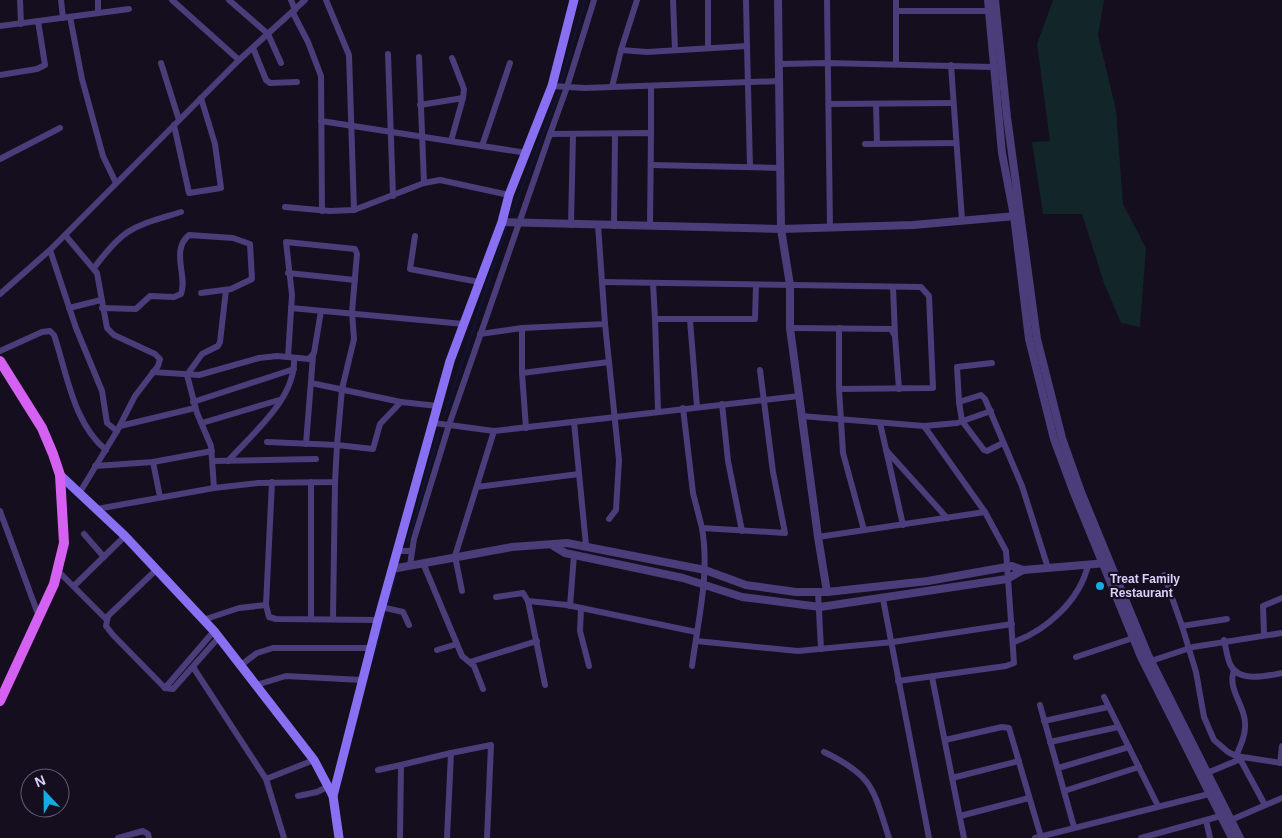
<svg xmlns="http://www.w3.org/2000/svg" width="1282" height="838" font-family="Arial,sans-serif">
	<rect width="100%" height="100%" fill="#140e1f"/>
	<path fill="#122528" d="M1053,0H1104L1098,35L1116,110L1123,204L1146,248L1140,327L1121,323L1104,283L1082,214H1043L1032,142L1050,141L1037,44Z"/>
	<g fill="none" stroke-linecap="round" stroke-linejoin="round">
		<g stroke="#0d1639" stroke-width="2">
			<path d="M561,83L585,0"/>
			<path d="M513,212L559,92"/>
			<path d="M445,415L506,229"/>
			<path d="M408,542L439,432"/>
			<path d="M388,604L396,575"/>
			<path d="M373,658L385,615"/>
		</g>
		<g stroke="#4a3d7a" stroke-width="6">
			<path d="M20,0L21,24"/>
			<path d="M61,0L63,18"/>
			<path d="M172,0L239,60"/>
			<path d="M229,0L268,34L281,63"/>
			<path d="M291,0L295,10"/>
			<path d="M326,0L349,55L354,210"/>
			<path d="M594,0L567,87L550,134L651,133L650,226"/>
			<path d="M673,0L675,50"/>
			<path d="M708,0V48"/>
			<path d="M746,0L747,46"/>
			<path d="M827,0L830,228"/>
			<path d="M896,0V64"/>
			<path d="M896,11H988"/>
			<path d="M98,13V0"/>
			<path d="M293,13L308,42L321,76L322,211"/>
			<path d="M70,17L82,79L103,156L116,183"/>
			<path d="M0,26L129,9"/>
			<path d="M253,48L266,80L270,83L297,82"/>
			<path d="M621,50L637,0"/>
			<path d="M388,54L393,196"/>
			<path d="M419,57L424,183"/>
			<path d="M452,58L464,89L463,98"/>
			<path d="M161,63L179,120"/>
			<path d="M780,64L828,63L992,67"/>
			<path d="M951,65L962,220"/>
			<path d="M0,75L37,69L45,65L38,21"/>
			<path d="M552,86L585,88L780,81"/>
			<path d="M651,86V133"/>
			<path d="M612,87L621,50L647,52L747,46L750,167"/>
			<path d="M829,104L953,103"/>
			<path d="M876,104L877,144"/>
			<path d="M420,105L463,98L451,141"/>
			<path d="M321,121L527,153"/>
			<path d="M174,125L189,193L221,188L215,144L201,98"/>
			<path d="M865,144L956,143"/>
			<path d="M482,146L510,63"/>
			<path d="M0,159L60,128"/>
			<path d="M651,165L781,168"/>
			<path d="M285,207L330,211L354,210L424,183L440,180L509,195"/>
			<path d="M571,225L573,134"/>
			<path d="M614,226L615,134"/>
			<path d="M65,235L97,273L107,328L114,335L155,354L160,359L158,366L135,396L117,431L80,492"/>
			<path d="M415,236L410,269L479,282"/>
			<path d="M50,250L76,328L102,391L107,423L117,431"/>
			<path d="M94,268C125,226 133,227 181,212"/>
			<path d="M288,273L355,280"/>
			<path d="M602,282L921,287L929,296L933,388L839,389L843,453L864,530"/>
			<path d="M653,283L655,319"/>
			<path d="M893,287L895,335"/>
			<path d="M0,294L50,250L239,60L305,0"/>
			<path d="M69,308L101,300"/>
			<path d="M102,308L136,309L150,296L174,297L181,294C188,276 170,251 189,235L233,238L250,244L252,279L231,289L201,293"/>
			<path d="M291,308L464,324"/>
			<path d="M690,320L697,407"/>
			<path d="M605,324L609,362"/>
			<path d="M522,328V373L526,428"/>
			<path d="M790,328L891,329L895,336L899,389"/>
			<path d="M480,334L522,328L605,324L598,225"/>
			<path d="M0,351L42,332L50,331L54,335C67,373 73,423 106,450"/>
			<path d="M153,372L199,375L259,358L277,356L309,359L314,353L321,311"/>
			<path d="M522,373L609,362L619,460L616,510L609,519"/>
			<path d="M311,383L401,402"/>
			<path d="M839,389V328"/>
			<path d="M193,402L294,369"/>
			<path d="M959,402L957,367L992,363"/>
			<path d="M722,404L728,461L742,531"/>
			<path d="M683,408L693,493L702,528"/>
			<path d="M658,411L655,319H755L756,285"/>
			<path d="M801,416L924,426L985,512L1006,551L1014,663L1006,666L898,681"/>
			<path d="M574,422L586,545"/>
			<path d="M202,423L279,400"/>
			<path d="M434,423L494,431L799,396"/>
			<path d="M880,423L903,525"/>
			<path d="M120,426L195,408"/>
			<path d="M924,426L957,423L991,411"/>
			<path d="M267,442L337,445L342,389L354,339L352,312L357,254L355,249L286,242L292,295L288,357"/>
			<path d="M1003,443L987,451L984,450L962,421L959,402L981,395L985,399L1022,486L1048,568"/>
			<path d="M306,444L313,356"/>
			<path d="M886,450L947,518"/>
			<path d="M213,461L316,459"/>
			<path d="M228,461C254,432 296,398 294,358"/>
			<path d="M153,462L160,497"/>
			<path d="M95,466L153,462L212,451"/>
			<path d="M272,482L266,605L269,617L276,619L378,620"/>
			<path d="M477,487L579,474"/>
			<path d="M214,488L211,446L197,413L187,375L202,354L218,346L220,342L226,290"/>
			<path d="M97,509L214,488L258,483L335,482L337,445L373,449L380,424L401,402L438,406"/>
			<path d="M0,511L38,614"/>
			<path d="M84,534L104,557"/>
			<path d="M818,537L985,512"/>
			<path d="M398,551H412"/>
			<path d="M423,563L462,656L474,666L483,689"/>
			<path d="M410,565L414,539L449,425L550,134"/>
			<path d="M156,570L108,616L106,626L113,635L165,688L214,631"/>
			<path d="M58,571L106,619"/>
			<path d="M1164,575L1182,626L1196,672L1204,717L1214,740L1228,752L1236,756L1282,763"/>
			<path d="M75,585L125,536"/>
			<path d="M462,591L455,556L494,431"/>
			<path d="M818,592L821,649"/>
			<path d="M496,597L523,593L528,601L567,605L696,632"/>
			<path d="M883,599L929,838"/>
			<path d="M528,601L545,685"/>
			<path d="M570,606L574,555"/>
			<path d="M381,607L403,612L409,625"/>
			<path d="M581,608L580,631L589,666"/>
			<path d="M311,618V482"/>
			<path d="M333,618L335,482"/>
			<path d="M203,620L239,608L266,605"/>
			<path d="M1182,626L1227,619"/>
			<path d="M1264,634L1263,606L1282,598"/>
			<path d="M1224,640C1226,648 1227,657 1230,664C1238,683 1267,676 1282,673"/>
			<path d="M696,641L798,651L893,642L1012,624"/>
			<path d="M1014,642C1047,630 1080,600 1088,565"/>
			<path d="M437,650L457,644"/>
			<path d="M1076,657L1133,638"/>
			<path d="M1151,661L1193,647L1282,633"/>
			<path d="M470,662L537,641"/>
			<path d="M241,665L257,653L273,648H371"/>
			<path d="M692,666C698,620 710,574 702,528L785,533L773,472L760,370"/>
			<path d="M193,667L266,779L314,760"/>
			<path d="M1234,670C1227,689 1244,704 1245,722C1246,734 1241,745 1236,756"/>
			<path d="M932,677L964,838"/>
			<path d="M256,685L286,676L362,680"/>
			<path d="M165,688L173,689L219,637"/>
			<path d="M1104,697L1158,806"/>
			<path d="M1040,705L1074,827"/>
			<path d="M1044,721L1108,707"/>
			<path d="M945,740L1002,727L1009,728L1041,837"/>
			<path d="M1050,742L1118,727"/>
			<path d="M824,752C874,776 873,789 889,838"/>
			<path d="M451,753L491,745L487,838"/>
			<path d="M1240,759L1265,805"/>
			<path d="M1280,763L1282,746"/>
			<path d="M1058,768L1129,747"/>
			<path d="M378,770L401,765"/>
			<path d="M1207,773L1243,758"/>
			<path d="M952,778L1019,761"/>
			<path d="M266,779L284,838"/>
			<path d="M1064,791L1139,767"/>
			<path d="M298,796L317,792L329,786"/>
			<path d="M960,816L1029,798"/>
			<path d="M1206,820L1210,838"/>
			<path d="M1231,820L1282,798"/>
			<path d="M118,838L143,831L148,834L149,838"/>
			<path d="M400,838L401,765L451,753L447,838"/>
			<path d="M1035,838L1213,793"/>
			<path d="M1141,838L1224,815"/>
		</g>
		<g stroke="#4a3d7a" stroke-width="8">
			<path d="M778,0L781,229L790,285V328L818,537L827,592"/>
			<path d="M988,0L1002,153L1014,216L1029,339L1054,439L1074,493L1141,657L1232,838"/>
			<path d="M995,0L1007,117L1037,339L1062,438L1081,492L1148,655L1240,838"/>
			<path d="M502,222L781,229L913,225L1016,216"/>
			<path d="M552,545L565,553L683,578L742,597L820,607L1007,579L1023,570"/>
			<path d="M392,569L512,547L567,543L705,570L746,585L796,592H827L928,581L1012,566L1023,570L1107,563"/>
		</g>
		<g stroke="#8970f3" stroke-width="9">
			<path d="M60,475L125,536L214,631L314,760L333,796L339,838"/>
			<path d="M333,796L378,620L450,361L502,222L509,195L552,86L574,0"/>
		</g>
		<path stroke="#d461f1" stroke-width="10" d="M0,361L42,428L53,454L60,475L64,543L54,584L0,701"/>
	</g>
	<circle fill="#14ace4" stroke="#140e1f" stroke-width="2" cx="1100" cy="586" r="5"/>
	<g text-anchor="middle" stroke-width="4.5" stroke-linejoin="round" paint-order="stroke">
		<g font-size="12" font-weight="bold" fill="#dcd0fb" stroke="#140e1f" text-anchor="start">
			<text x="1110" y="583">Treat Family<tspan x="1110" dy="14">Restaurant</tspan></text>
		</g>
	</g>
	<g transform="translate(45 793) rotate(338)"><circle r="24" fill="#140e1f" stroke="#645c77"/>
	<path d="M0-4L9 19L0 12L-9 19Z" fill="#14ace4"/>
	<text y="-8" font-size="14" font-weight="bold" text-anchor="middle" fill="#dcd0fb">N</text>
	</g>
</svg>
